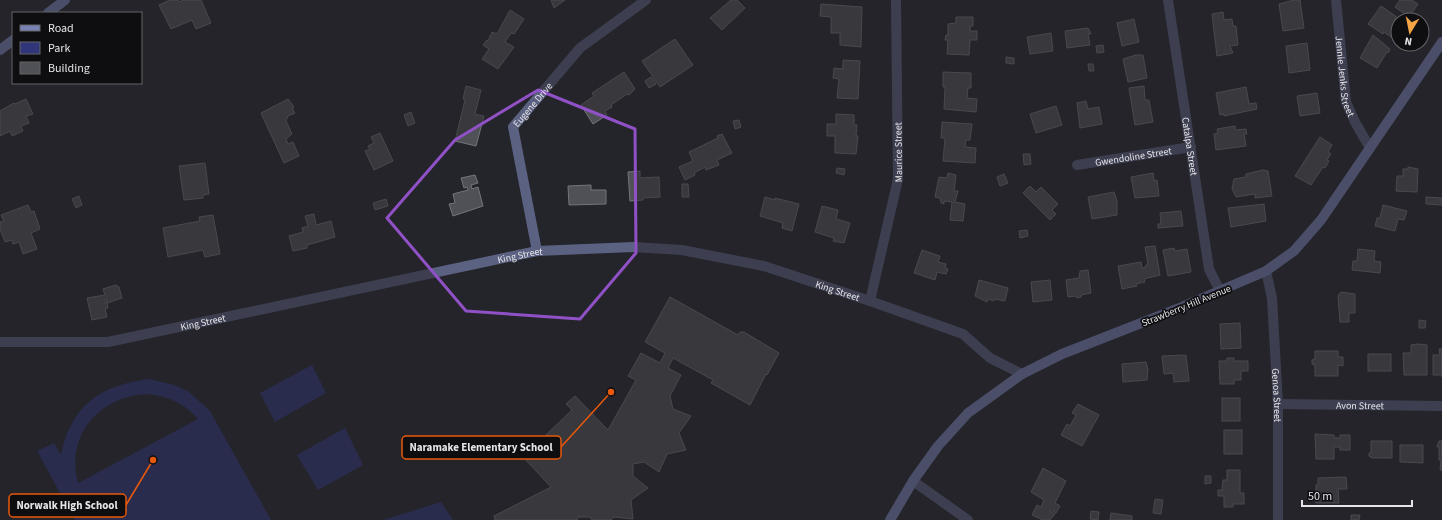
<svg xmlns="http://www.w3.org/2000/svg" width="1442" height="520" font-family="'Source Sans 3',sans-serif">
	<rect width="100%" height="100%" fill="#24252a"/>
	<g fill="#313579" fill-rule="evenodd">
		<path d="M312,365L326,393L275,422L260,393Z"/>
		<path d="M149,379L174,385L188,391L210,411L271,520H75L37,451L54,443L61,455C71,405 101,385 149,379ZM147,394C167,396 185,403 198,419L78,483C65,435 100,396 147,394Z"/>
		<path d="M345,428L363,465L318,490L297,455Z"/>
		<path d="M441,502L453,520H383Z"/>
	</g>
	<g fill="#505156" stroke="#74757b">
		<path d="M170,0H178L179,2L184,0H201L211,23L196,29L192,20L171,29L159,5Z"/>
		<path d="M551,0H565L554,8Z"/>
		<path d="M731,0H737L745,8L722,30L710,18Z"/>
		<path d="M1294,0H1300L1304,28L1283,31L1279,4Z"/>
		<path d="M1400,0H1412L1418,4L1409,17L1395,7Z"/>
		<path d="M821,4L862,7L861,47L840,45V33H831V17L820,16Z"/>
		<path d="M1381,6L1401,20H1398V40L1396,38L1395,40L1384,32L1383,34L1368,24Z"/>
		<path d="M510,10L524,19L514,34L511,33L505,42L514,47L498,69L482,59L489,49L483,45L487,40L488,41L492,32L497,34Z"/>
		<path d="M1223,12L1224,20L1232,19L1233,26H1236L1238,45L1230,46L1233,53L1217,56L1212,14Z"/>
		<path d="M956,17H973V26H970V31H977V40H970L969,55L947,54L948,40H945L946,35H948V24L956,23Z"/>
		<path d="M1134,19L1139,42L1122,46L1117,23Z"/>
		<path d="M1088,28L1091,34H1088L1090,45L1067,48L1065,31Z"/>
		<path d="M1051,33L1053,51L1030,54L1027,37Z"/>
		<path d="M1373,35L1390,49L1388,53L1387,52L1377,68L1360,58Z"/>
		<path d="M675,39L693,65L660,87L642,61Z"/>
		<path d="M1307,43L1310,70L1289,73L1286,46Z"/>
		<path d="M1103,45L1104,52L1097,53L1096,46Z"/>
		<path d="M1136,55H1143L1147,78L1128,82L1123,59Z"/>
		<path d="M1006,57L1014,58V64L1006,63Z"/>
		<path d="M843,60L860,61L858,99L837,98L839,79L833,78L834,68L843,69Z"/>
		<path d="M1088,64H1093L1094,71H1089Z"/>
		<path d="M624,72L635,89L629,95L627,94L611,105L612,107L605,111L607,115L593,124L581,105L594,96L592,93Z"/>
		<path d="M943,72L971,73V88H968L967,98L977,99L976,112L944,109L945,87H943Z"/>
		<path d="M651,77L656,84L649,88L645,81Z"/>
		<path d="M466,86L481,90L475,114L484,116L476,146L455,141L465,100L463,99Z"/>
		<path d="M1144,86L1145,100H1149L1153,122L1135,125L1129,88Z"/>
		<path d="M1246,87L1249,104L1256,103L1257,109L1224,116V114L1220,115L1216,93Z"/>
		<path d="M1317,93L1320,113L1300,116L1297,96Z"/>
		<path d="M26,99L33,114L26,116L29,123L21,126L23,131L12,136L10,131L0,136V111L14,103L15,104Z"/>
		<path d="M288,99L294,107L292,108L295,113L288,116L286,121L292,134L286,139L288,144L293,142L299,156L284,163L261,113Z"/>
		<path d="M1086,101L1088,109L1099,107L1102,124L1080,128L1077,103Z"/>
		<path d="M1056,106L1062,125L1036,133L1030,114Z"/>
		<path d="M411,112L415,123L408,126L404,115Z"/>
		<path d="M836,114L854,115V125H857L856,136H858L856,154L835,153V136H827V124H836Z"/>
		<path d="M739,120L741,127L735,129L733,121Z"/>
		<path d="M942,122L972,124L970,140H966L965,147L976,148L975,163L943,161L945,138H941Z"/>
		<path d="M1235,126V130L1246,129L1247,134H1244L1246,146L1216,150L1214,134L1218,133L1217,129Z"/>
		<path d="M380,133L393,161L374,170L365,151L370,149L368,146L374,143L371,137Z"/>
		<path d="M722,134L732,153L717,160L719,165L706,170L705,167L694,173L695,175L685,180L679,167L693,161L689,152L718,138L717,136Z"/>
		<path d="M1320,137L1332,145L1328,152L1331,154L1327,160L1329,161L1325,168L1323,167L1311,185L1295,176Z"/>
		<path d="M1023,154H1030L1031,164L1024,165Z"/>
		<path d="M205,163L209,194L203,195V198L184,200L179,166Z"/>
		<path d="M1408,167L1418,169L1417,192L1396,191L1397,176H1403V169H1408Z"/>
		<path d="M837,168L845,169L844,175L836,173Z"/>
		<path d="M1263,170L1268,171L1272,196L1255,198V194L1236,197L1232,189L1234,179L1246,177V174Z"/>
		<path d="M640,171V178L659,177L660,197L643,198V200L630,201L628,172Z"/>
		<path d="M948,173L956,175L954,191H958L955,202L965,204L963,221L950,220L952,202L944,201V204L941,203L940,198L935,197L939,177L947,178Z"/>
		<path d="M1153,173L1154,181L1157,180L1159,196L1135,198L1131,177Z"/>
		<path d="M1004,174L1008,183L1000,186L997,177Z"/>
		<path d="M475,175L478,183L471,185L472,189L478,187L483,206L453,216L449,204L455,203L453,194L468,190L467,187L464,188L461,178Z"/>
		<path d="M682,184H688L689,197H682Z"/>
		<path d="M591,185V190H606V204L569,205L568,186Z"/>
		<path d="M1030,186L1036,192L1041,187L1058,204L1052,210L1056,214L1050,220L1023,193Z"/>
		<path d="M1114,192L1117,201V215L1092,219L1088,197Z"/>
		<path d="M79,196L82,205L76,208L72,199Z"/>
		<path d="M765,197L775,200V198L799,204L792,231L782,228L783,223L760,216Z"/>
		<path d="M1426,197L1442,198V205L1426,204Z"/>
		<path d="M386,199L388,206L375,210L373,203Z"/>
		<path d="M1264,204L1266,221L1231,227L1228,208Z"/>
		<path d="M28,205L31,212L34,211L40,229L31,233L37,249L23,254L19,242L13,244L12,240L5,242L0,229V222L4,221L1,215Z"/>
		<path d="M1383,205L1407,211L1404,220L1398,219L1395,231L1375,226L1377,218H1380Z"/>
		<path d="M822,206L838,210L836,219L850,223L844,243L833,241L834,238L815,232Z"/>
		<path d="M1181,211L1183,226L1158,228V224H1161L1160,213Z"/>
		<path d="M314,214L316,225L331,221L335,237L307,245V248L293,251L289,236L303,232L302,228L308,226L305,216Z"/>
		<path d="M213,215L220,254L205,257L203,250L168,257L163,228L200,221L199,217Z"/>
		<path d="M1027,230L1028,236L1020,238L1019,231Z"/>
		<path d="M1155,246L1160,275L1144,279L1145,282L1136,284L1137,286L1122,289L1118,266L1141,262L1142,268L1146,267V265L1148,264L1145,247Z"/>
		<path d="M1174,248L1175,251L1187,249L1191,272L1168,276L1163,250Z"/>
		<path d="M1358,249L1375,251L1374,261L1381,262L1380,273L1352,270L1353,261H1357Z"/>
		<path d="M922,250L940,256L938,262L946,264L945,268L948,269L946,274L937,272L935,280L914,273Z"/>
		<path d="M1088,270L1091,293L1081,295V297L1077,298L1076,296L1068,297L1066,280L1079,278L1080,271Z"/>
		<path d="M979,280L1008,288L1005,301L995,299L994,301L988,299L987,302L975,296Z"/>
		<path d="M1050,280L1052,300L1033,302L1031,282Z"/>
		<path d="M116,285L119,287L122,298L107,303L106,299L104,300L105,303H107L108,308L105,309L107,317L92,320L87,298L105,295L103,289Z"/>
		<path d="M1341,292L1355,294V313H1349V322H1340L1338,297L1339,294Z"/>
		<path d="M670,297L738,335L740,332H744L779,353L767,375L766,374L750,405L711,383L713,380L673,358L668,368L681,375L670,396L673,409L691,416L679,433L686,450L667,454L659,472L644,462L633,464V476L648,488L631,500L633,519L614,517L611,520H592L590,517H578L577,520H495L494,516L551,487L523,457L572,410L566,404L575,396L608,430L636,380L628,376L641,353L660,363L665,353L645,342Z"/>
		<path d="M1419,320L1426,321L1425,328H1419Z"/>
		<path d="M1240,323L1241,348L1221,349L1220,324Z"/>
		<path d="M1418,344L1427,345V375H1404L1403,353H1411V345Z"/>
		<path d="M1439,349H1442V377V375H1433V355H1440Z"/>
		<path d="M1315,351H1338V357H1343V366L1338,365V376H1315V365L1312,364V360L1315,359Z"/>
		<rect x="1368" y="354" width="23" height="17"/>
		<path d="M1186,355L1189,381L1174,382L1173,373L1164,374L1162,356Z"/>
		<path d="M1227,358H1234V361H1248V371H1241V380H1234V384H1220L1219,361H1227Z"/>
		<path d="M1146,362L1148,369L1147,380L1123,382L1122,364Z"/>
		<rect x="1222" y="398" width="18" height="23"/>
		<path d="M1078,404L1099,415L1082,446L1061,435L1067,424L1070,426L1076,415L1072,413Z"/>
		<rect x="1224" y="430" width="18" height="24"/>
		<path d="M1315,434L1334,435V438H1340V435H1350V450H1340V447H1334V459H1316Z"/>
		<path d="M1371,441H1392V458H1372L1369,456V453H1371Z"/>
		<path d="M1439,441H1442V470H1440L1441,460H1439V447H1437Z"/>
		<path d="M1400,445H1423V463L1400,462Z"/>
		<path d="M1043,468L1066,481L1055,503L1060,506L1056,513L1051,510L1050,512L1055,514L1050,520H1043L1032,515L1037,505L1041,507L1044,500L1031,492Z"/>
		<path d="M1227,470H1240V493H1244V504H1233V507H1224V496H1218V490H1223L1222,488L1223,480H1227Z"/>
		<path d="M1205,476H1211V483L1205,484Z"/>
		<path d="M1346,477L1347,489H1338L1339,503H1316V485H1318V478Z"/>
		<path d="M1155,499L1163,500L1161,514L1153,513Z"/>
		<path d="M1091,511L1099,512L1098,520L1090,519Z"/>
		<path d="M1111,513L1132,516V520H1110Z"/>
		<path d="M1351,515H1360L1359,520H1351Z"/>
	</g>
	<g fill="none" stroke-linecap="round" stroke-linejoin="round">
		<g stroke="#5b6181" stroke-width="10">
			<path id="s1" d="M1168,0L1209,269L1220,291"/>
			<path id="s2" d="M1336,0L1346,102L1355,122L1370,148"/>
			<path id="s3" d="M1077,165L1191,147"/>
			<path id="s4" d="M537,251L513,127L580,48L646,0"/>
			<path id="s5" d="M1266,271L1272,298L1278,404V520"/>
			<path id="s6" d="M870,301L898,179L896,0"/>
			<path id="s7" d="M0,342H108L537,251L633,247L682,250L764,266L870,301L963,334L990,358L1022,374"/>
			<path id="s8" d="M1278,404L1442,406"/>
			<path d="M913,481L968,520"/>
		</g>
		<g stroke="#7982b5" stroke-width="10">
			<path d="M48,13L65,0"/>
			<path d="M0,50L13,40"/>
			<path d="M890,520L913,481L938,446L968,413L1022,374L1062,354L1177,309L1266,271L1294,251L1321,220L1442,42"/>
		</g>
	</g>
	<path d="M0 0H1442V520H0ZM538,90L635,129L636,253L580,319L466,311L387,218L455,140Z" fill="#24252a" fill-opacity=".55" fill-rule="evenodd"/>
	<path fill="none" stroke="#9051c7" stroke-width="3" stroke-linejoin="round" d="M538,90L635,129L636,253L580,319L466,311L387,218L455,140Z"/>
	<g text-anchor="middle" stroke-width="3.5" stroke-linejoin="round" paint-order="stroke">
		<g font-size="10" fill="#e5e5e9" stroke="#0e0e11">
			<text dy="4" stroke="none"><textPath href="#s2" startOffset="77">Jennie Jenks Street</textPath></text>
			<text dy="4" stroke="none"><textPath href="#s4" startOffset="156">Eugene Drive</textPath></text>
			<text dy="4" stroke="none"><textPath href="#s1" startOffset="148">Catalpa Street</textPath></text>
			<text dy="4" stroke="none"><textPath href="#s6" startOffset="152">Maurice Street</textPath></text>
			<text dy="4" stroke="none"><textPath href="#s3" startOffset="57">Gwendoline Street</textPath></text>
			<text dy="4" stroke="none"><textPath href="#s7" startOffset="529">King Street</textPath></text>
			<text dy="4" stroke="none"><textPath href="#s7" startOffset="853">King Street</textPath></text>
			<text transform="translate(1186 305) rotate(-22)" y="4">Strawberry Hill Avenue</text>
			<text dy="4" stroke="none"><textPath href="#s7" startOffset="205">King Street</textPath></text>
			<text dy="4" stroke="none"><textPath href="#s5" startOffset="125">Genoa Street</textPath></text>
			<text dy="4" stroke="none"><textPath href="#s8" startOffset="82">Avon Street</textPath></text>
		</g>
	</g>
	<path fill="none" stroke="#e8590c" stroke-width="1.5" d="M611 392L561 447M153 460L126 505"/>
	<g fill="#e8590c" stroke="#0e0e11" stroke-width="1.5">
		<circle cx="611" cy="392" r="4"/>
		<circle cx="153" cy="460" r="4"/>
	</g>
	<g fill="#0e0e11" stroke="#e8590c" stroke-width="1.5">
		<rect x="402" y="436" width="159" height="23" rx="4"/>
		<rect x="9" y="494" width="117" height="23" rx="4"/>
	</g>
	<g font-size="11" text-anchor="middle" font-weight="bold" fill="#e5e5e9">
		<text x="481" y="451">Naramake Elementary School</text>
		<text x="67" y="509">Norwalk High School</text>
	</g>
	<rect x="12" y="12" width="130" height="72" fill="#0e0e11" stroke="#646467"/>
	<rect x="20" y="25" width="20" height="6" fill="#7982b5" stroke="#646467"/>
	<text x="48" y="32" font-size="12" fill="#e5e5e9">Road</text>
	<rect x="20" y="42" width="20" height="12" fill="#313579" stroke="#646467"/>
	<text x="48" y="52" font-size="12" fill="#e5e5e9">Park</text>
	<rect x="20" y="62" width="20" height="12" fill="#505156" stroke="#646467"/>
	<text x="48" y="72" font-size="12" fill="#e5e5e9">Building</text>
	<g transform="translate(1410 32) rotate(190)"><circle r="19" fill="#0e0e11" stroke="#646467"/>
	<path d="M0-3L7 15L0 10L-7 15Z" fill="#f4a345"/>
	<text y="-6" font-size="11" font-weight="bold" text-anchor="middle" fill="#e5e5e9">N</text>
	</g>
	<path d="M1302 500v6h110v-6" fill="none" stroke="#e5e5e9" stroke-width="2"/>
	<text x="1308" y="500" font-size="12" fill="#e5e5e9" stroke="#0e0e11" stroke-width="3" paint-order="stroke">50 m</text>
</svg>
